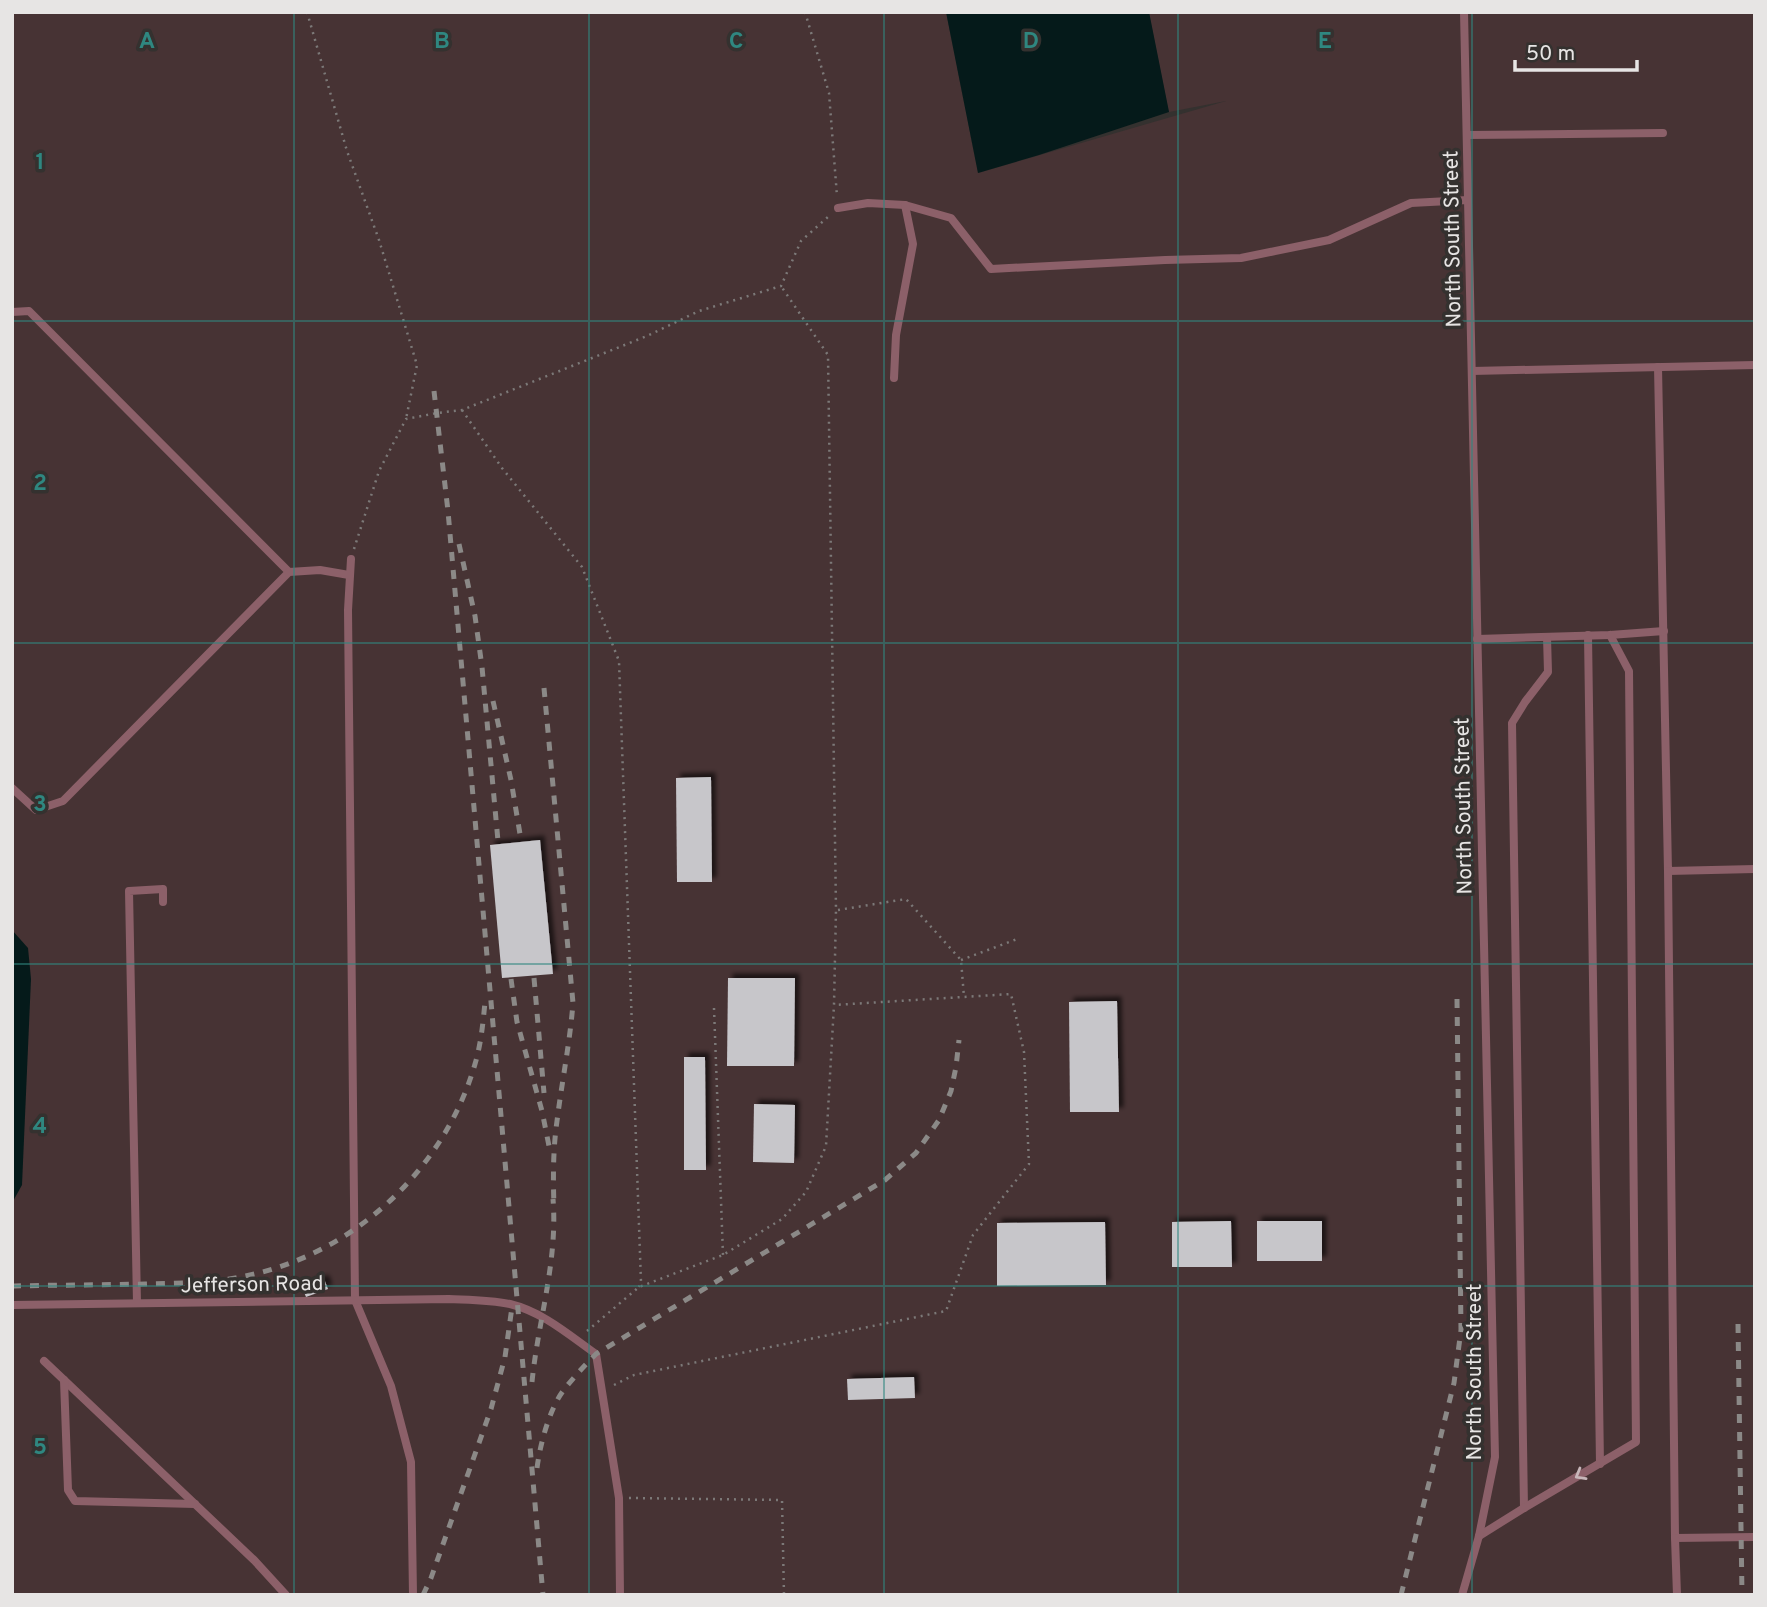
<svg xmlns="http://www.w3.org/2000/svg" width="1767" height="1607" font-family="Overpass,sans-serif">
	<defs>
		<filter id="shadow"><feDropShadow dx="4.5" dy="-4.5" stdDeviation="2" flood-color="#0009"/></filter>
	</defs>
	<rect width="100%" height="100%" fill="#34312f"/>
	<path fill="#473334" d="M12,12H946L978,173L1226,101L1169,112L1149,12H1755V1595H12Z"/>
	<g fill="#051a1a">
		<path d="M946,12H1149L1169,112L1039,155L978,173Z"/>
		<path d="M12,930L28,948L31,979L22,1185L12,1203Z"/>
	</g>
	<g fill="#c7c6ca" filter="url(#shadow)">
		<path d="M711,777L712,882H677L676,778Z"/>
		<path d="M540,840L553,974L502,978L490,845Z"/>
		<path d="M728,978H795L794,1066H727Z"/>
		<path d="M1117,1001L1119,1112H1070L1069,1002Z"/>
		<path d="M684,1057H705L706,1170H684Z"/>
		<path d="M754,1104L795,1105L794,1163L753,1162Z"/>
		<path d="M1231,1221L1232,1267H1172V1222Z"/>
		<rect x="1257" y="1221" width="65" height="40"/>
		<path d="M1105,1222L1106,1285L997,1286V1223Z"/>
		<path d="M324,1279L328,1289L306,1297L302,1287Z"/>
		<path d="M914,1377L915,1398L848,1400L847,1379Z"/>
	</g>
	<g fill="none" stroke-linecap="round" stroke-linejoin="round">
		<g stroke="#7c7978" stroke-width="2.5" stroke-dasharray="2 5" stroke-linecap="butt">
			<path d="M307,12L347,151L379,240L417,365L406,419"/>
			<path d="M805,12L829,93L837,196"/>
			<path d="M462,410L502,468L582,567L619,661L641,1282L639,1287"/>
			<path d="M354,549L379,471L406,419L437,413L462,410L647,336L699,311L781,286L801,241L829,216"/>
			<path d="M838,910L906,899L961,960L964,997"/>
			<path d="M961,960L1020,938"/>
			<path d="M714,1008L723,1255"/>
			<path d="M587,1331L639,1287L723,1255L782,1219L806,1192L826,1146L834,1005L836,910L828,355L781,286"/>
			<path d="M614,1385L634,1375L946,1311L973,1235L1029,1164L1024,1052L1011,994L834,1005"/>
			<path d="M629,1498L782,1500L784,1595"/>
		</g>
		<g stroke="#8c6069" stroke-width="8">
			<path d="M1467,135L1663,133"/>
			<path d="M838,208L868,203L905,205L951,218L991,269L1165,260L1241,258L1329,240L1411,203L1468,200"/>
			<path d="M12,312L29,311L289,572"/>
			<path d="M1658,367L1668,871L1755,869"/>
			<path d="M1472,371L1755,365"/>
			<path d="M894,378L896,335L913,244L905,205"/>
			<path d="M351,559L348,610L355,1300L391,1386L411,1462L413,1595"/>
			<path d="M1588,635L1600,1464"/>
			<path d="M1477,639L1610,635L1664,631"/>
			<path d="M12,788L36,810L63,801L289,572L320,570L349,575"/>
			<path d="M1668,871L1675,1538L1755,1537"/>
			<path d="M137,1303L129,891L163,889V902"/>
			<path d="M12,1305L449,1299C470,1300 490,1300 510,1304C543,1312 569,1335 596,1354L619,1498L620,1595"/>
			<path d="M44,1361L254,1560L286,1595"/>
			<path d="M64,1380L68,1490L75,1501L195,1504"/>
			<path d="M1524,1508L1512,723L1525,702L1548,672L1547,637"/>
			<path d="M1479,1536L1524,1508L1636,1442L1629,671L1610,635"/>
			<path d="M1675,1538L1677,1595"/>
			<path d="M1462,1595L1479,1536L1495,1457L1464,12"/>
		</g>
		<g stroke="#8b8987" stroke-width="5" stroke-dasharray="9 9" stroke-linecap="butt">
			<path d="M434,391L448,511L543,1595"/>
			<path d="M459,544L475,616L482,667L498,841"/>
			<path d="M544,688L573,1003C570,1042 562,1081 557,1121C553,1149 553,1178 554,1207"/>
			<path d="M493,701L511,780L521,840"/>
			<path d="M534,978L544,1093"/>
			<path d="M511,979L517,1022L542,1111L549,1146"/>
			<path d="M12,1286C56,1285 100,1285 145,1284C180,1283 216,1283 250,1275C356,1252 445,1168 475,1064C481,1044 483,1023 485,1002"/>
			<path d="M1738,1324L1742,1595"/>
			<path d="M532,1382C538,1321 558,1261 553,1199"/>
			<path d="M537,1468C540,1445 549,1410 563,1391C573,1378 584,1366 596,1354L885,1180L916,1153L939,1120L951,1091L956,1067L959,1040"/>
			<path d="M423,1595L431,1578L491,1409L505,1357L512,1307"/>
			<path d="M1401,1595L1454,1383L1461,1330L1457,999"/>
		</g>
	</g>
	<defs><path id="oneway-chevron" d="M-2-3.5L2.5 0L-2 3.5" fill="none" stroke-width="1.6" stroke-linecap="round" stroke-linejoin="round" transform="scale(1.75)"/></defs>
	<use stroke="#c7b6b9" href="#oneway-chevron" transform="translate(1580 1475) rotate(150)"/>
	<path fill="none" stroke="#2f8780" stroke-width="2" stroke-opacity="0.55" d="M294,12V1595M589,12V1595M884,12V1595M1178,12V1595M1472,12V1595M12,321H1755M12,643H1755M12,964H1755M12,1286H1755"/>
	<g text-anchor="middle" stroke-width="7" stroke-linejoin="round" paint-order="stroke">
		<g font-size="21" fill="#e7e5e4" stroke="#34312f">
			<text transform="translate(1452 239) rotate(-91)" y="7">North South Street</text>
			<text transform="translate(1463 806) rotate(-91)" y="7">North South Street</text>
			<text transform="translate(252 1284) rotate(-1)" y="7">Jefferson Road</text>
			<text transform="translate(1474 1372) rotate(-90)" y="7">North South Street</text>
		</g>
	</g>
	<g font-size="23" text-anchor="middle" font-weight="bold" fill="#2f8780" stroke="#34312f" stroke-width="7" stroke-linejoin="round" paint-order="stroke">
		<text x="147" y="48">A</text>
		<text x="442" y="48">B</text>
		<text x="736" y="48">C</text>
		<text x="1031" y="48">D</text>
		<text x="1325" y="48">E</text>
		<text x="40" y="169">1</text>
		<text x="40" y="490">2</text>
		<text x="40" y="811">3</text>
		<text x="40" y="1133">4</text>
		<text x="40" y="1454">5</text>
	</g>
	<rect width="1767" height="1607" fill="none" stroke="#e7e5e4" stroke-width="28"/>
	<path d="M1515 60v10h122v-10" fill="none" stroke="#e7e5e4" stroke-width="3.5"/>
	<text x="1526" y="60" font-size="21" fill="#e7e5e4" stroke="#34312f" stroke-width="5" paint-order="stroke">50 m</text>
</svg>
